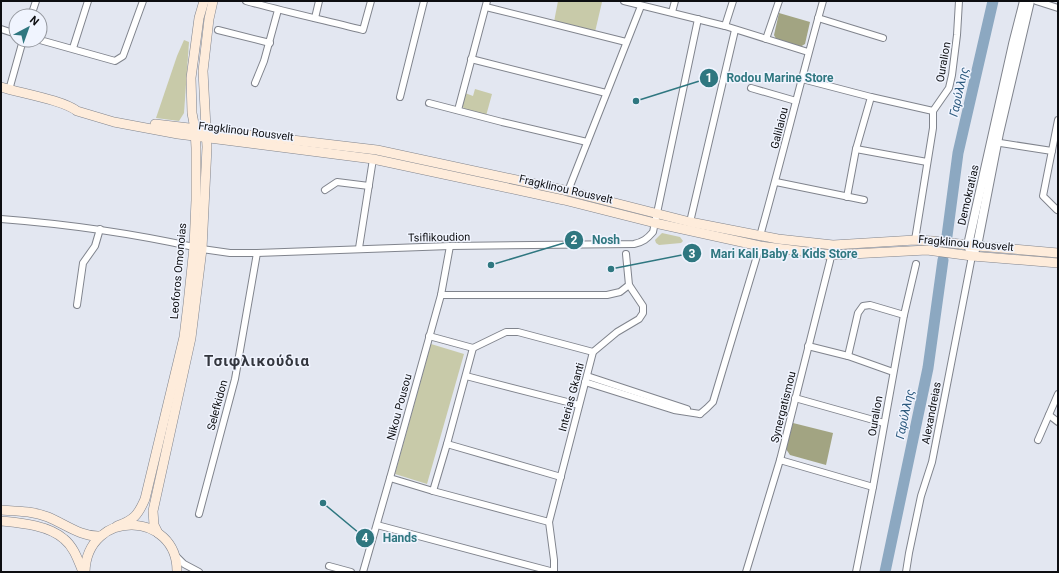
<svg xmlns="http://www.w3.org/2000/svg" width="1059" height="573" font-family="Roboto,sans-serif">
	<rect width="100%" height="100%" fill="#e3e7f1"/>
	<g fill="#c8caa9">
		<path d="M558,1L602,2L595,32L554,22Z"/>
		<path d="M184,40L189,42L184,113L179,121L156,118L177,56Z"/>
		<path d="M475,89L492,94L486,116C480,114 465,112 462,106C461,103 464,97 465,93L473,96Z"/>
		<path d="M662,233L680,237L683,241L681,243L659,245L656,243L655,240Z"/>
		<path d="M431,344L464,354L427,484L395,474Z"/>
	</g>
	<g fill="#a2a482">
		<path d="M779,13L810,22L805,44L800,47L777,41L774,35Z"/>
		<path d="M793,423L833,433L826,465L790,455L786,449Z"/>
	</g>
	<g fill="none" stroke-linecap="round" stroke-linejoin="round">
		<g stroke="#8ca8c1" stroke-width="11">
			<path d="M947,236L958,153L993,1"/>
			<path d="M885,572L928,368L943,260"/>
		</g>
		<g stroke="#80848d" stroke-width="8">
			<g id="minor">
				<path d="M246,1C285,12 324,20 363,30L371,1"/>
				<path d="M624,1L725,26L808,52"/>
				<path d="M1036,1L1058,8"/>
				<path d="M486,7L626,42"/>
				<path d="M672,12L675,1"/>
				<path d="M31,16L36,1"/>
				<path d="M315,18L319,1"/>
				<path d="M818,18L883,38"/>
				<path d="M725,26L733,1"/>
				<path d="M1,29L16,34"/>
				<path d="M218,30L270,43"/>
				<path d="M766,39L779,1"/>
				<path d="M40,40L115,61L123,56L143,1"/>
				<path d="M73,48L88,1"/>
				<path d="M471,59L606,93"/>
				<path d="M802,79L871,97L933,111"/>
				<path d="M255,83L264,61L278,10"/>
				<path d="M751,88L796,101"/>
				<path d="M9,90L23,40"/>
				<path d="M400,97L424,1"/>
				<path d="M429,103L502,122L587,142"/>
				<path d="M458,110L487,1"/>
				<path d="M994,142L1052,151"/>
				<path d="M856,149L927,162"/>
				<path d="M776,182L864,200"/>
				<path d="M325,190L337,182L369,186"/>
				<path d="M568,191L641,6"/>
				<path d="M847,197L856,149L871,97"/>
				<path d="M1057,210L1043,196L1058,120"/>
				<path d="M1,219C66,224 130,233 194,247"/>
				<path d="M690,222L735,30"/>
				<path d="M760,236C782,158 801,79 823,1"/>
				<path d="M915,240L933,128V111L949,88L952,75L957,35L959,1"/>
				<path d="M359,248L373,159"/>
				<path d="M202,249L230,253H257L450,246L634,244C643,242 647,239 653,232L698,19"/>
				<path d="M441,295H607L620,292L629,285"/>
				<path d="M77,305L83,263L95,246L100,229"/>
				<path d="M429,336L473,348L447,444L433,491"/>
				<path d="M808,346L848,356L893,372"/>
				<path d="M473,348L506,332H518L593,352"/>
				<path d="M848,356L858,313L863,306L870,305L904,315"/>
				<path d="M466,376L579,405"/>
				<path d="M587,376L687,409"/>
				<path d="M585,382L674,410L700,414"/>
				<path d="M795,398L884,423"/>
				<path d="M700,414L707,408L713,402L760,246"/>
				<path d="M1049,415L1058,422"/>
				<path d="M1038,440L1058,394"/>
				<path d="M447,444L561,477"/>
				<path d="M780,460L873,487"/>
				<path d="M390,478L433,491L549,522"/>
				<path d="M199,514L235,379L257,253"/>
				<path d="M377,525L554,572"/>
				<path d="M174,554L184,564L199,572"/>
				<path d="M329,566L351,572"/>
				<path d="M363,572L390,478L441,295L450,246"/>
				<path d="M554,572V560L549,522L593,352L617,332L639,319L643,313V306L629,285L626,254"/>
				<path d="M746,572L780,460L830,261L833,245"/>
				<path d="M856,572L873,487L904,315L916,264"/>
				<path d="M906,572L909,553L921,496L932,462L972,256"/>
			</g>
		</g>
		<g stroke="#80848d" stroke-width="10">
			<g id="tertiary">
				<path d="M974,252L977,246L999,133L1030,1"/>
				<path d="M972,256L968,245L1013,44L1024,1"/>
			</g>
		</g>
		<g stroke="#80848d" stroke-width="10">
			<g id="secondary">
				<path d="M1,87C20,93 63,100 77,111L114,122L178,134L373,159L564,200L655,223L760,246L832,255L927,250L972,256L1058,263"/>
				<path d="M155,124L377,150L568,191L690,222L778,239L833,245L915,240L933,241L977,246L1058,253"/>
				<path d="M1,510C17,511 33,511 48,517C65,524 81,537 100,536"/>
				<path d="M1,521C21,523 48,525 64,539C74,547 78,560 83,572"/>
				<path d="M117,526C134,520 138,515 145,499L184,337L188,304L194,247L196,200V148L195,129L192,113L191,78L199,18L204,1"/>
				<path d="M158,533L154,525L153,511L191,338L202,249L207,147L203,71L209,19L213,1"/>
				<path d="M85,572C87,508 178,511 177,572"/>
			</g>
		</g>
		<use href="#minor" stroke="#fff" stroke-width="6"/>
		<use href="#tertiary" stroke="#fff" stroke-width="8"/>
		<use href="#secondary" stroke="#feecdb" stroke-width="9"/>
	</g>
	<g text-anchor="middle" stroke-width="3" stroke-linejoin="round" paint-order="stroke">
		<g font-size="11" fill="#0d0e11" stroke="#f0f4fe">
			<text transform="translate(943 62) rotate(-80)" y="4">Ouralion</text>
			<text transform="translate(779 128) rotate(-76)" y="4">Galilaiou</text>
			<text transform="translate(246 131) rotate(7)" y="4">Fragklinou Rousvelt</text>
			<text transform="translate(566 189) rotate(13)" y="4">Fragklinou Rousvelt</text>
			<text transform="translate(968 195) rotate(-77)" y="4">Demokratias</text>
			<text transform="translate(439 237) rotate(-1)" y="4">Tsiflikoudion</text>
			<text transform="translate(966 243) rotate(5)" y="4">Fragklinou Rousvelt</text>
			<text transform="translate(178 271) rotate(-85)" y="4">Leoforos Omonoias</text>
			<text transform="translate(571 397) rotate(-75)" y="4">Interias Gkanti</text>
			<text transform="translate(217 405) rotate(-75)" y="4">Selefkidon</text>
			<text transform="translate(399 407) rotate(-75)" y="4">Nikou Pousou</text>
			<text transform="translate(783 407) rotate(-76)" y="4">Synergatismou</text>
			<text transform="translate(931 413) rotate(-79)" y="4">Alexandreias</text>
			<text transform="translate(875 416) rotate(-80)" y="4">Ouralion</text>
		</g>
		<g font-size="12" font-style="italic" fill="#2d5a7e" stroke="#f0f4fe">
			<text transform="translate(959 92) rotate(-77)" y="4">Γαρύλλης</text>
			<text transform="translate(905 414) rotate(-78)" y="4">Γαρύλλης</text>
		</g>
		<g font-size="15" font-weight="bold" letter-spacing="1" fill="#33363e" stroke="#f0f4fe">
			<text x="257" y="366">Τσιφλικούδια</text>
		</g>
	</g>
	<path fill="none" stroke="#2f7780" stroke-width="1.5" d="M636 101L709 78M491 265L574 240M611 269L692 253M323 503L365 538"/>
	<g fill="#2f7780" stroke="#f0f4fe" stroke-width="1.5">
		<circle cx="636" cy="101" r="4"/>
		<circle cx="491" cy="265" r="4"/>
		<circle cx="611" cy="269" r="4"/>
		<circle cx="323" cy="503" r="4"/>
		<circle cx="709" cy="78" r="10"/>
		<circle cx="574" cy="240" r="10"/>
		<circle cx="692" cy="253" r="10"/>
		<circle cx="365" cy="538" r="10"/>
	</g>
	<g font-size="12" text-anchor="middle" font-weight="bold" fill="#fff">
		<text x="709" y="82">1</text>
		<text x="574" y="244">2</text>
		<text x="692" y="258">3</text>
		<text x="365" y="542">4</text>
	</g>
	<g font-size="12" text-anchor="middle" font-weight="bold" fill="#2f7780" stroke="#f0f4fe" stroke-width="3" stroke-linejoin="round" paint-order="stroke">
		<text x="780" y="82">Rodou Marine Store</text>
		<text x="606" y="244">Nosh</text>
		<text x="784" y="258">Mari Kali Baby &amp; Kids Store</text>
		<text x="400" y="542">Hands</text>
	</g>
	<rect width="1059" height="573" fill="none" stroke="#0d0e11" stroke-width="4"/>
	<g transform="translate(28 28) rotate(41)"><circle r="19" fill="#f0f4fe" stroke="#95989f"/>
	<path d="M0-3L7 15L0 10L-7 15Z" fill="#2f7780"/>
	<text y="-6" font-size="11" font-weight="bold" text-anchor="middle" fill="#0d0e11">N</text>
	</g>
</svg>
